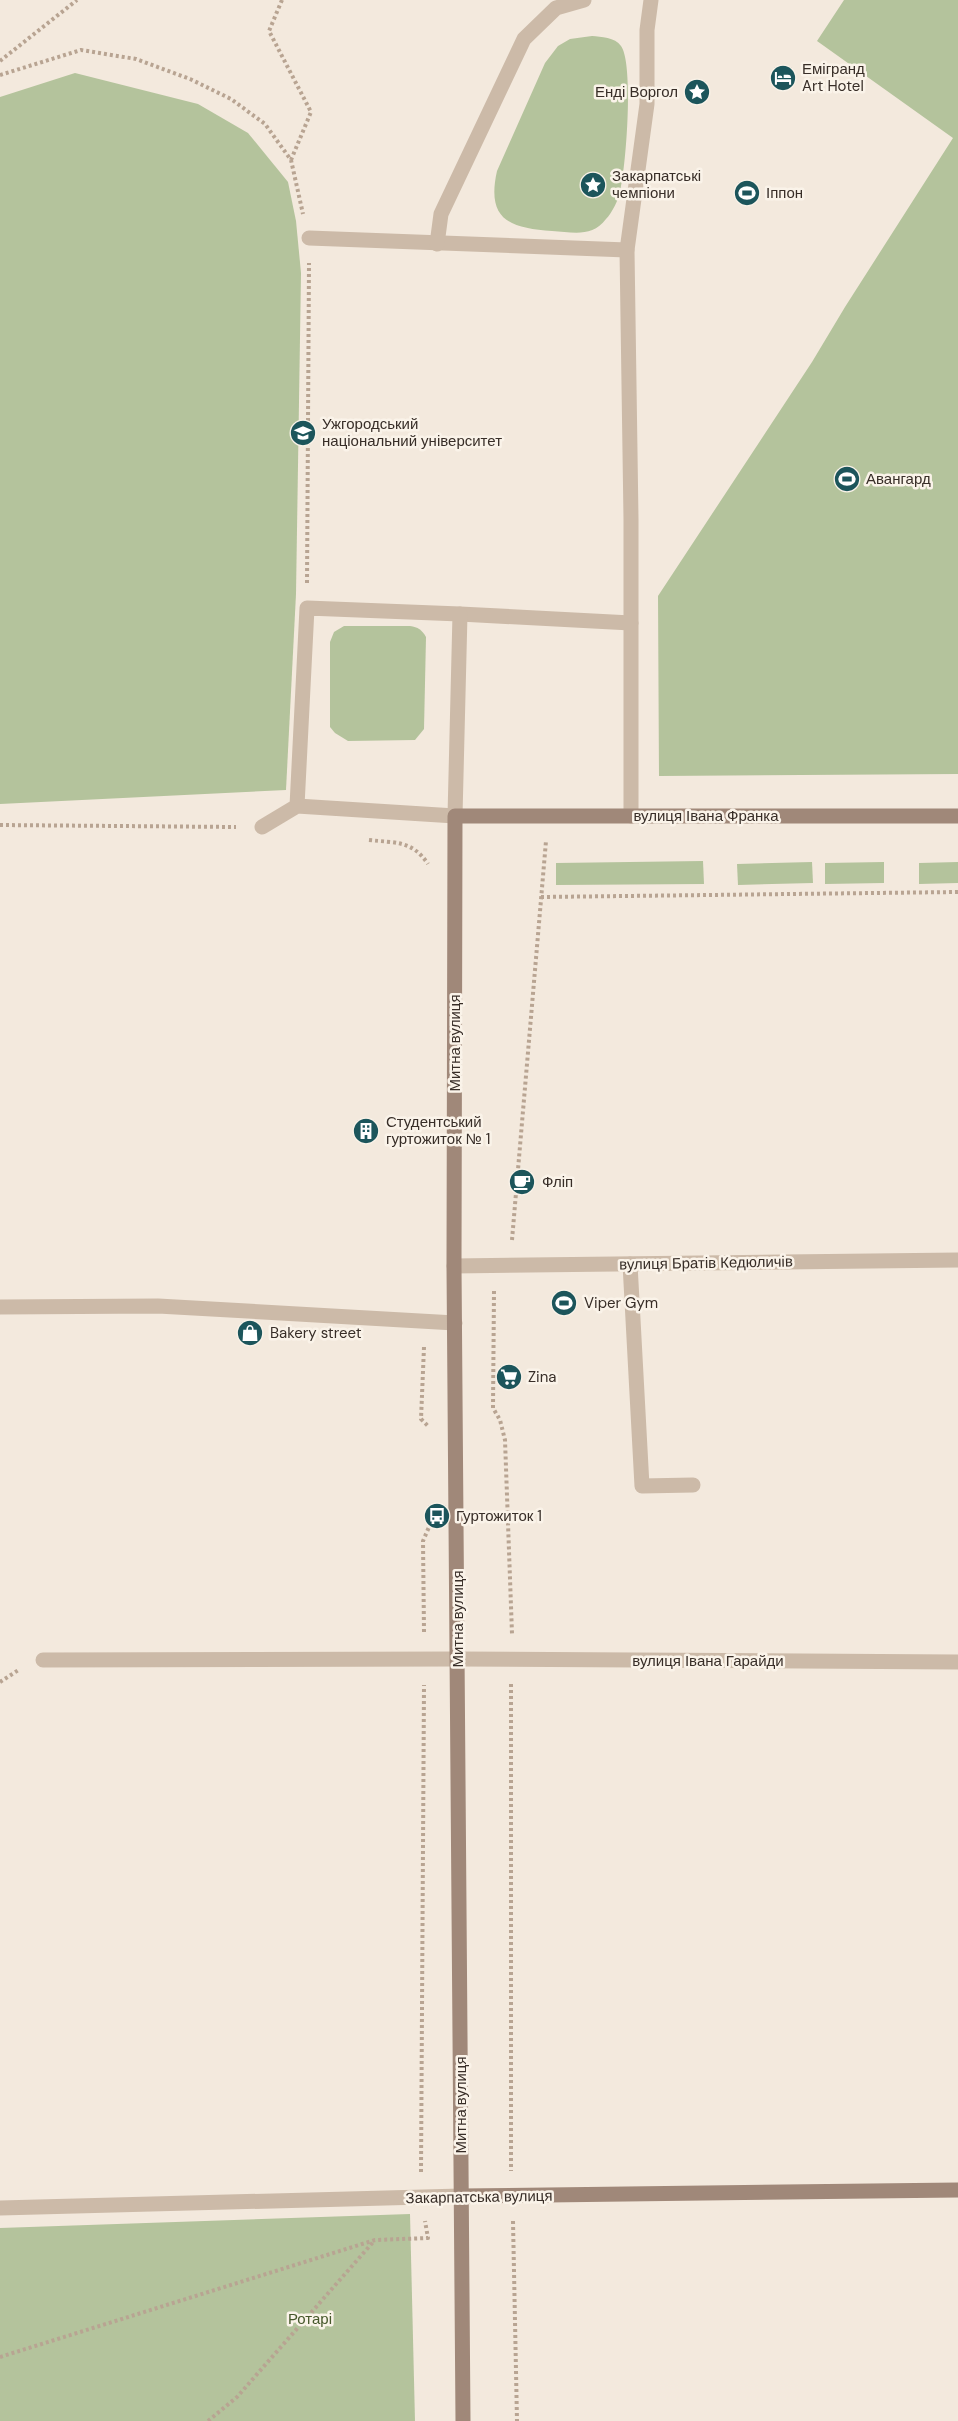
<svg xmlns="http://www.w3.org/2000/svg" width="958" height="2421" font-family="'DM Sans',sans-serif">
	<rect width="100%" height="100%" fill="#f3e9dd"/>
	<g fill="#b4c39c">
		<path d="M844,0H958V774L659,776L658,596L812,362L845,307L953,138L817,41Z"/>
		<path d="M592,36C601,37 615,37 621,46C634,64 626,167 620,191C619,199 612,213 606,219C592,238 572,232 552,231C510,228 486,220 497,171L545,63L558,46L570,39Z"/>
		<path d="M75,73L198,104L248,133L288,182L296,221L301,273L296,594L286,790L0,804V97Z"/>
		<path d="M344,626H410C418,627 422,630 426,637L424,729L415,740L348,741L335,733L330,727V642L334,632Z"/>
		<path d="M703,861L704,884L556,885V863Z"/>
		<path d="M812,862L813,883L738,885L737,864Z"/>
		<path d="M884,862V883L825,884V863Z"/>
		<path d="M958,862V883L919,884V863Z"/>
		<path d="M410,2214L415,2421H0V2228Z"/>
	</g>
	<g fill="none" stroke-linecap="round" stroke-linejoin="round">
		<g stroke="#b8a492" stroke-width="4" stroke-dasharray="3 3" stroke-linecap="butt">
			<path d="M282,0L269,31L311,112L291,160"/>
			<path d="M0,61L77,0"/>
			<path d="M0,75L81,50L136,59L190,79L231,99L265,124L291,160L303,214"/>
			<path d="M307,583L309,263"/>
			<path d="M0,825L236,827"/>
			<path d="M369,840C395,843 412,840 428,864"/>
			<path d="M541,897L958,892"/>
			<path d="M512,1240L546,841"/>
			<path d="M494,1291L493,1408L500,1420L505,1440L512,1634"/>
			<path d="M424,1347L421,1419L428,1426"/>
			<path d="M424,1632L423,1541L429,1527"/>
			<path d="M0,1682L20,1669"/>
			<path d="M511,1684V2171"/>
			<path d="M421,2172L424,1685"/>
			<path d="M513,2221L517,2421"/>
			<path d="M0,2357L375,2240L428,2238L425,2221"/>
			<path d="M208,2421L237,2397L374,2241"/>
		</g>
		<g stroke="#ccbaa8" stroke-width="15">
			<path d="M309,238L627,250"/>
			<path d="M437,244L441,214L524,39L556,8L584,0"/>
			<path d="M460,614L631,623"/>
			<path d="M631,816V519L627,250L647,104V30L651,0"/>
			<path d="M262,827L297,806L455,816L460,614L307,608L297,806"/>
			<path d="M630,1264L642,1486L693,1485"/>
			<path d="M0,1307L158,1306L455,1323"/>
			<path d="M43,1660L458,1659"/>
		</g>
		<g stroke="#ccbaa8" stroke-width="15">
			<path d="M454,1266L958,1260"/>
			<path d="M458,1659L958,1662"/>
			<path d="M0,2208L461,2196"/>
		</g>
		<g stroke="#a08879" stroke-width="15">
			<path d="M461,2196L958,2190"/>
			<path d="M463,2421L454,1266L455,816H958"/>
		</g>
	</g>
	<defs>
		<g id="hotel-disc" transform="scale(1.35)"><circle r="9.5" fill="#1c555b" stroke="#faf3e9"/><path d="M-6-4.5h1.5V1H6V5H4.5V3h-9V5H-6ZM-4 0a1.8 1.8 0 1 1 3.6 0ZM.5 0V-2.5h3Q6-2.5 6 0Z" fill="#fff"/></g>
		<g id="sight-disc" transform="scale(1.35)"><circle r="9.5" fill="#1c555b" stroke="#faf3e9"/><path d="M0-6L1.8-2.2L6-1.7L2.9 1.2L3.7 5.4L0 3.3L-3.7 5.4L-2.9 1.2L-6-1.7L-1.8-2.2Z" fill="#fff"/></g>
		<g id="stadium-disc" transform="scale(1.35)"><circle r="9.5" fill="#1c555b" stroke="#faf3e9"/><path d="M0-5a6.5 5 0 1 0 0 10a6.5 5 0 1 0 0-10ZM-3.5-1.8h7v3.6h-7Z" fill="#fff"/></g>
		<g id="university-disc" transform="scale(1.35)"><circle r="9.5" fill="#1c555b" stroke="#faf3e9"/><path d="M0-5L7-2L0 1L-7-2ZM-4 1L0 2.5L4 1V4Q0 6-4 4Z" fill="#fff"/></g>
		<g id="building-disc" transform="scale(1.35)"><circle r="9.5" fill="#1c555b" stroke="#faf3e9"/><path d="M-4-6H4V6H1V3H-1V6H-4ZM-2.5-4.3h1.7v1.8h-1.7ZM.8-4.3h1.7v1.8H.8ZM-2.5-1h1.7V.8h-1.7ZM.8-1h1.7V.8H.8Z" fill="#fff"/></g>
		<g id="cafe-disc" transform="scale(1.35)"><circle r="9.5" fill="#1c555b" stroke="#faf3e9"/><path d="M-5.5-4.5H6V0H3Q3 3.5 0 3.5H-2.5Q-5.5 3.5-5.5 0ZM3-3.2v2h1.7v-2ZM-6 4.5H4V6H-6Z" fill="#fff"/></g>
		<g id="shop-disc" transform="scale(1.35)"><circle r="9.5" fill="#1c555b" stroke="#faf3e9"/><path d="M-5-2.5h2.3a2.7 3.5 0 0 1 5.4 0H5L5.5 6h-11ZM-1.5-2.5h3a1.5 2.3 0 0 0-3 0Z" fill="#fff"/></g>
		<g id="supermarket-disc" transform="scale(1.35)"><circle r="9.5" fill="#1c555b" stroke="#faf3e9"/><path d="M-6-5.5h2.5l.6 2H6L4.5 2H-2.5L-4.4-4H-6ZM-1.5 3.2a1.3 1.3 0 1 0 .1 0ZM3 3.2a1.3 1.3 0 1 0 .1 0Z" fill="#fff"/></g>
		<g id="bus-disc" transform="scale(1.35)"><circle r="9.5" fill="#1c555b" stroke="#faf3e9"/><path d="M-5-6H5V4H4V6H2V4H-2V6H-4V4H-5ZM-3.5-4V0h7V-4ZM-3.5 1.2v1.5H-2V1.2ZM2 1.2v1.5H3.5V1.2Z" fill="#fff"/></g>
	</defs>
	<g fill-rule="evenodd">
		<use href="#hotel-disc" x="783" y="78"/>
		<use href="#sight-disc" x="697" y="92"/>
		<use href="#sight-disc" x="593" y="185"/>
		<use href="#stadium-disc" x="747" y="193"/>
		<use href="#university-disc" x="303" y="433"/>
		<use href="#stadium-disc" x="847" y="479"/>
		<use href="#building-disc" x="366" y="1131"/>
		<use href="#cafe-disc" x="522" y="1182"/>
		<use href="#stadium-disc" x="564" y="1303"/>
		<use href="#shop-disc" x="250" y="1333"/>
		<use href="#supermarket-disc" x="509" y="1377"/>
		<use href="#bus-disc" x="437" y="1516"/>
	</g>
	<g text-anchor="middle" stroke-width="5" stroke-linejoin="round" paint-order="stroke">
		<g font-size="15" fill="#382e28" stroke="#faf3e9" text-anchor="start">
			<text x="802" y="74">Емігранд<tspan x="802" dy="17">Art Hotel</tspan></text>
			<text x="678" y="97" text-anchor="end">Енді Воргол</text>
			<text x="612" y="181">Закарпатські<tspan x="612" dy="17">чемпіони</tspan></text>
			<text x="766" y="198">Іппон</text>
			<text x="322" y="429">Ужгородський<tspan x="322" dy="17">національний університет</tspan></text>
			<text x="866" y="484">Авангард</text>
			<text x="386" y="1127">Студентський<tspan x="386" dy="17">гуртожиток № 1</tspan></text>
			<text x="542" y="1187">Фліп</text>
			<text x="584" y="1308">Viper Gym</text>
			<text x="270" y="1338">Bakery street</text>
			<text x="528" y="1382">Zina</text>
			<text x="456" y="1521">Гуртожиток 1</text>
		</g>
		<g font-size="15" fill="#382e28" stroke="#faf3e9">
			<text x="706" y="821">вулиця Івана Франка</text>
			<text transform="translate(455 1043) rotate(-90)" y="5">Митна вулиця</text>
			<text transform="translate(706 1263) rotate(-1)" y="5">вулиця Братів Кедюличів</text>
			<text transform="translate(458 1619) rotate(-90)" y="5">Митна вулиця</text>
			<text x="708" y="1666">вулиця Івана Гарайди</text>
			<text transform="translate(461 2105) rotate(-90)" y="5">Митна вулиця</text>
			<text transform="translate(479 2197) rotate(-1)" y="5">Закарпатська вулиця</text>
		</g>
		<g font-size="15" fill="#46582b" stroke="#faf3e9">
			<text x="310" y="2324">Ротарі</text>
		</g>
	</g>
</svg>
